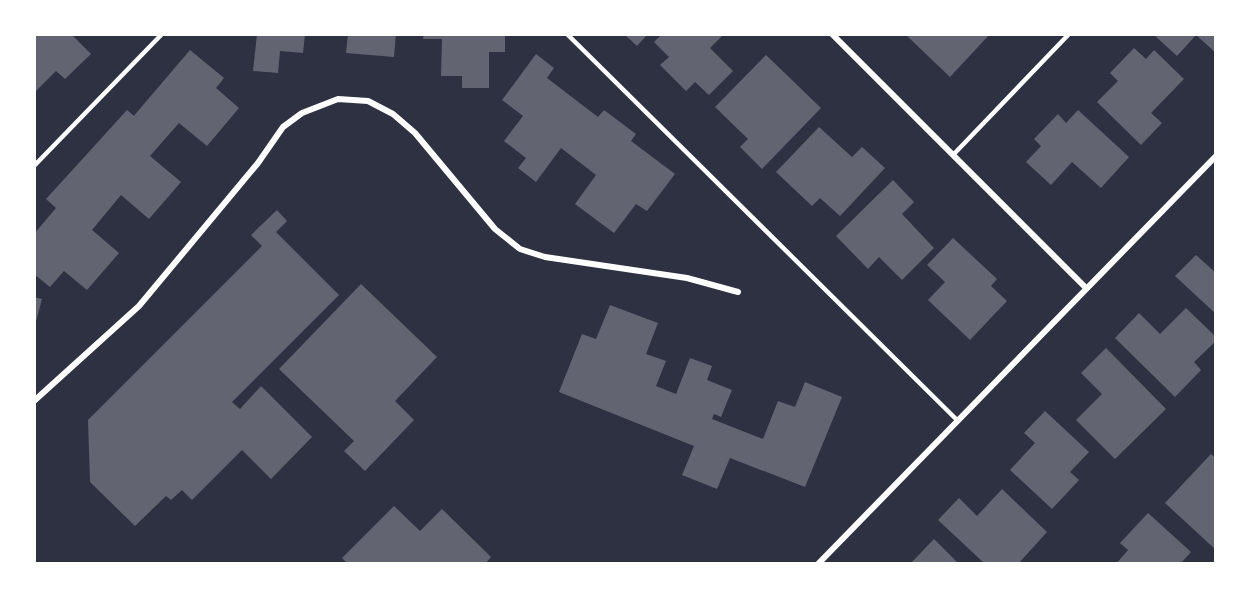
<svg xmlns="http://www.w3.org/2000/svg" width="1250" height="598" viewBox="0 0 1250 598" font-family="Signika,sans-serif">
<rect width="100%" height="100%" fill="#2d3142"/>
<g fill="#626471">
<polygon points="34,34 71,34 91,54 65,79 56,71 34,93"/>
<polygon points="257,34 305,34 303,53 280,51 278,73 253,71"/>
<polygon points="348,34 396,34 394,57 346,53"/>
<polygon points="424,34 505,34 505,52 489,52 489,88 462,88 462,76 441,76 442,39 423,39"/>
<polygon points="624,34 648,34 637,46"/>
<polygon points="662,34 724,34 710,48 733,71 709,95 695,82 686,91 660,65 669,57 654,42"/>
<polygon points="905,34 990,34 950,77"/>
<polygon points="1153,34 1216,34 1216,53 1196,35 1177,56"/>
<polygon points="1134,48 1146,59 1154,50 1184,79 1151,113 1162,123 1141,145 1097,102 1118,81 1110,73"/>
<polygon points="190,50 224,78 216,88 239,108 207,146 179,123 150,156 181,182 149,219 121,195 92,230 119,253 87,290 64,271 50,287 34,274 34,234 56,208 46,199 127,110 134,116 138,111"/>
<polygon points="536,54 554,68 547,78 598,117 604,110 636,134 631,141 675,174 647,211 636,204 614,233 575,204 596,175 561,148 536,182 518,168 526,158 504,141 523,116 502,100"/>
<polygon points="766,55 821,108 762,169 740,147 748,139 715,107"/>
<polygon points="1078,110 1129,157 1101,188 1072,162 1051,185 1026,162 1041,146 1034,139 1058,114 1066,123"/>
<polygon points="819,127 852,157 862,147 885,168 840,216 820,198 812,206 776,172"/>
<polygon points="893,180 914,202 902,214 934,248 902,280 879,257 868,269 836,236"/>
<polygon points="277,210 287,221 276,232 339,295 232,402 240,409 261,386 312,437 271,479 242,450 192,500 182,490 171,500 166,496 135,526 90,482 88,420 262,246 251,235"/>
<polygon points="953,238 997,279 991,286 1007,301 970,340 928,300 945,282 927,265"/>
<polygon points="1196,255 1216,273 1216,314 1175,276"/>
<polygon points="361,284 437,357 395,401 414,420 365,471 344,451 354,441 279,369"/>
<polygon points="34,297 42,299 35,325 34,325"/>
<polygon points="610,305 658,323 646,354 666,361 656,386 676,394 690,358 712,366 707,380 732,390 721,417 714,414 712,419 750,434 763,439 778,401 795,407 805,382 842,397 805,487 730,458 717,489 682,475 694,446 559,392 582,334 596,339"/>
<polygon points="1186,308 1216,337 1216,341 1194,362 1201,370 1175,397 1115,338 1139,313 1160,334"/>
<polygon points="1106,348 1166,409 1115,459 1076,420 1102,394 1081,373"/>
<polygon points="1045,411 1089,452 1070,472 1079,480 1052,509 1010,470 1035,443 1024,433"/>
<polygon points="1211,454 1216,459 1216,550 1165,503"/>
<polygon points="1002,489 1047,532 1018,564 985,564 938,520 959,498 977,516"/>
<polygon points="394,506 420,531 442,509 491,557 485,564 348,564 342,558"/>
<polygon points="1148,513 1191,552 1180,564 1116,564 1128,550 1120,543"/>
<polygon points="934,539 959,564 910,564"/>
</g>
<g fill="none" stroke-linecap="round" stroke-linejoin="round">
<g stroke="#fff" stroke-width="4.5">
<polyline points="567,34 958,421"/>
<polyline points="953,155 1069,34"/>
<polyline points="34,166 162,34"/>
</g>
<g stroke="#fff" stroke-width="6">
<polyline points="832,34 1086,288"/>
<polyline points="34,401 139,306 258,163 283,127 302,113 338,99 368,101 393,114 415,133 495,229 520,249 545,257 687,278 738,292"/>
<polyline points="818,564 1216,156"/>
</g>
</g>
<rect width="1250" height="598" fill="none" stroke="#ffffff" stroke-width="72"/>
</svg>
